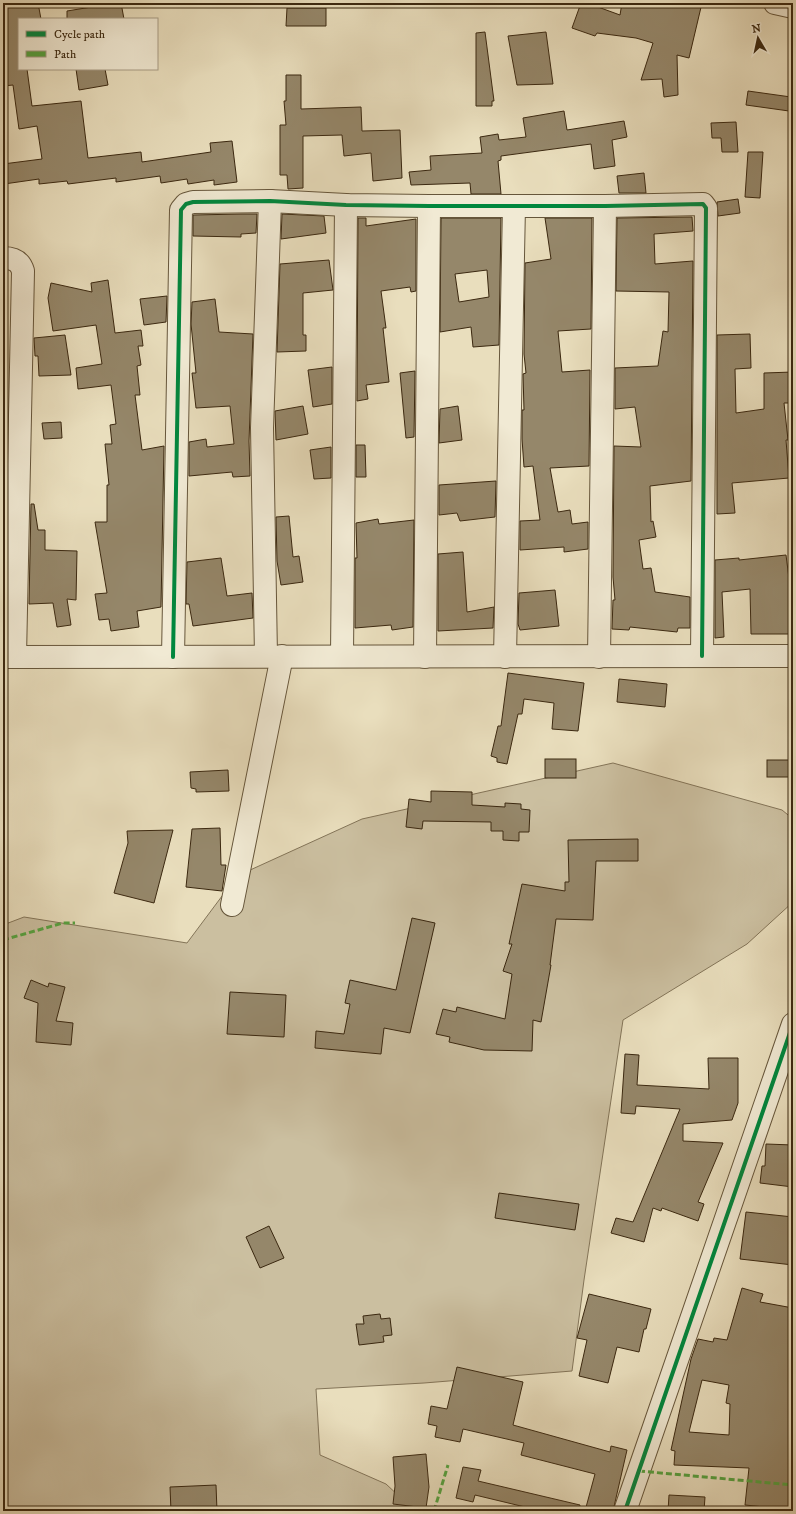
<svg xmlns="http://www.w3.org/2000/svg" width="796" height="1514" viewBox="0 0 796 1514" font-family="'IM FELL DW Pica',serif">
<rect width="100%" height="100%" fill="#e9debd"/>
<filter id="stains"><feTurbulence type="fractalNoise" baseFrequency=".005" numOctaves="4"/><feColorMatrix values="0 0 0 0 .2 0 0 0 0 .09 0 0 0 0 .02 0 0 0 .5 -.17"/></filter>
<radialGradient id="worn" r=".72"><stop offset=".6" stop-color="#630" stop-opacity="0"/><stop offset="1" stop-color="#630" stop-opacity=".3"/></radialGradient>
<polygon fill="#cbbfa0" stroke="#837458" points="613,763 782,810 793,819 793,902 747,944 623,1020 584,1280 572,1371 424,1383 316,1389 320,1455 386,1484 415,1511 3,1511 3,925 24,917 187,943 237,876 362,819"/>
<g fill="#95876a" stroke="#3b2810" fill-rule="evenodd">
<polygon points="3,3 38,3 41,19 19,19 19,69 27,69 32,106 81,101 88,158 141,152 142,162 211,152 210,143 232,141 237,182 214,185 214,180 188,184 187,179 161,183 160,176 116,182 116,178 68,184 67,181 39,184 39,179 4,184 3,164 42,159 37,126 19,129 13,85 3,86"/>
<polygon points="116,3 121,3 124,19 67,19 67,11"/>
<polygon points="581,3 587,3 620,15 622,3 702,3 689,58 677,55 678,95 664,97 662,79 641,80 653,43 636,38 597,33 595,36 572,28"/>
<polygon points="287,8 326,8 326,26 286,26"/>
<polygon points="485,32 494,101 492,101 492,106 476,106 476,33"/>
<polygon points="546,32 553,84 517,85 508,36"/>
<polygon points="76,69 105,69 108,85 79,90"/>
<polygon points="286,75 301,75 301,109 361,107 362,131 400,130 402,178 373,181 371,153 344,156 342,135 303,136 303,188 288,189 287,175 280,175 280,125 286,125 284,101 286,101"/>
<polygon points="748,91 791,97 789,111 746,105"/>
<polygon points="564,111 567,130 624,121 627,137 612,140 615,166 594,169 591,144 501,156 501,160 498,161 501,194 471,194 470,183 411,185 409,172 431,170 430,156 482,153 480,137 498,134 499,140 526,137 523,118"/>
<polygon points="736,122 738,152 722,152 721,138 712,138 711,123"/>
<polygon points="748,152 763,152 760,198 745,197"/>
<polygon points="644,173 646,193 619,193 617,176"/>
<polygon points="738,199 740,213 718,216 717,202"/>
<polygon points="242,214 257,214 256,233 241,234 241,237 193,236 193,215"/>
<polygon points="282,214 324,216 326,233 281,239"/>
<polygon points="692,217 693,231 654,234 655,264 693,261 691,481 650,486 651,522 653,521 656,537 639,540 643,569 651,568 655,592 690,597 690,628 678,628 677,632 630,627 629,630 612,629 613,600 615,600 613,577 614,446 641,447 635,407 615,409 615,368 658,366 663,331 668,332 669,292 616,291 617,218"/>
<polygon points="358,218 366,218 366,226 416,219 416,291 411,292 410,287 381,291 386,328 383,328 389,382 366,385 368,399 357,401"/>
<path d="M441,218h60l-2,127 -26,2 -2,-20 -31,5zM487,270l2,27 -30,5 -4,-28z"/>
<polygon points="545,218 592,218 591,329 558,331 562,372 590,370 589,466 550,468 558,512 570,510 572,524 588,522 588,549 564,552 564,547 520,550 520,521 540,520 533,466 524,467 522,439 522,410 524,410 523,374 526,373 524,354 525,263 551,259"/>
<polygon points="329,260 333,290 303,293 303,335 306,335 306,351 277,352 280,264"/>
<polygon points="108,280 115,333 141,330 143,346 138,346 141,365 137,366 140,395 135,395 142,450 164,446 161,607 137,611 139,627 111,631 109,619 99,620 95,594 107,593 95,522 107,522 107,485 109,485 105,444 112,444 110,425 116,424 111,385 78,389 76,368 102,364 96,325 53,331 48,298 51,283 92,292 91,283"/>
<polygon points="167,296 166,322 144,325 140,299"/>
<polygon points="215,299 219,332 253,334 249,441 250,476 233,477 232,472 189,476 189,442 206,439 207,447 234,444 230,406 196,408 192,373 196,373 191,324 192,302"/>
<polygon points="750,334 751,368 735,369 736,413 764,409 764,373 793,372 793,403 784,403 788,440 786,440 789,478 732,483 735,513 717,514 717,335"/>
<polygon points="65,335 71,375 39,376 38,356 35,356 34,338"/>
<polygon points="332,367 332,404 313,407 308,370"/>
<polygon points="415,371 414,437 406,438 400,373"/>
<polygon points="303,406 308,434 276,440 275,411"/>
<polygon points="458,406 462,440 439,443 440,409"/>
<polygon points="61,422 62,438 44,439 42,423"/>
<polygon points="356,445 365,445 366,477 356,477"/>
<polygon points="331,447 331,478 314,479 310,450"/>
<polygon points="496,481 495,517 460,521 457,513 439,515 439,485"/>
<polygon points="31,504 34,504 38,530 45,530 45,550 77,551 76,600 67,599 71,625 57,627 53,603 29,604"/>
<polygon points="3,508 6,508 3,596"/>
<polygon points="289,516 293,557 299,556 303,582 281,585 277,561 276,517"/>
<polygon points="378,519 379,524 414,520 413,627 392,630 391,625 355,628 355,558 357,558 356,523"/>
<polygon points="463,552 467,612 494,607 493,628 438,631 438,554"/>
<polygon points="786,555 792,602 792,634 751,634 750,589 722,592 724,637 715,638 715,560 739,558 739,560"/>
<polygon points="221,558 227,596 252,593 253,618 193,626 189,604 186,604 187,562"/>
<polygon points="555,590 559,626 520,630 518,624 519,593"/>
<polygon points="508,673 584,683 578,731 552,729 554,703 524,699 522,714 518,714 507,764 497,762 497,758 491,756 498,726 501,726"/>
<polygon points="619,679 667,684 665,707 617,702"/>
<rect x="545" y="759" width="31" height="19"/>
<rect x="767" y="760" width="26" height="17"/>
<polygon points="228,770 229,791 196,792 196,789 191,788 190,772"/>
<polygon points="431,791 472,792 472,805 505,807 505,803 521,804 521,809 530,810 529,832 519,832 519,841 503,840 503,831 491,831 491,822 423,821 422,829 406,827 409,799 431,802"/>
<polygon points="220,828 221,865 226,865 222,891 186,887 192,829"/>
<polygon points="173,830 154,903 114,893 128,843 127,831"/>
<polygon points="638,839 638,861 596,861 593,920 556,919 550,965 551,965 541,1022 533,1020 532,1051 484,1050 449,1042 450,1037 436,1034 443,1009 456,1012 457,1007 505,1019 512,974 503,971 512,944 509,944 522,884 565,891 565,882 569,882 568,840"/>
<polygon points="412,918 435,923 410,1033 384,1028 381,1054 315,1048 316,1031 344,1034 350,1004 345,1003 350,980 396,990"/>
<polygon points="31,980 48,987 49,983 65,987 56,1021 73,1023 71,1045 36,1042 38,1003 24,998"/>
<polygon points="230,992 286,995 284,1037 227,1034"/>
<polygon points="625,1054 639,1055 637,1085 709,1089 708,1058 738,1058 738,1103 732,1120 683,1124 683,1141 723,1143 698,1202 704,1204 698,1221 662,1208 661,1211 653,1208 644,1242 611,1233 616,1218 633,1222 680,1109 636,1106 635,1114 621,1113"/>
<polygon points="766,1144 793,1145 793,1187 760,1183 762,1166 765,1166"/>
<polygon points="499,1193 579,1204 575,1230 495,1218"/>
<polygon points="746,1212 793,1217 793,1265 740,1259"/>
<polygon points="269,1226 284,1258 260,1268 246,1237"/>
<path d="M742,1288l21,6 -3,8 33,6v202l-48,-5 4,-37 -75,-3 1,-14 -4,-1 20,-91 7,-20 15,3 1,-4 13,2zM702,1380l27,5 -3,18 4,1 -1,31 -40,-3z"/>
<polygon points="589,1294 651,1309 646,1329 644,1329 639,1352 617,1347 608,1383 579,1376 587,1340 577,1338"/>
<polygon points="380,1314 381,1319 390,1318 392,1335 383,1336 384,1342 359,1345 356,1324 364,1324 363,1316"/>
<polygon points="457,1367 523,1382 513,1425 610,1452 611,1446 627,1450 613,1511 585,1511 595,1474 521,1455 524,1443 463,1429 460,1442 435,1437 437,1426 428,1424 431,1406 447,1409"/>
<polygon points="426,1454 429,1487 426,1508 393,1504 395,1486 393,1457"/>
<polygon points="463,1467 481,1470 478,1481 580,1505 579,1511 524,1511 525,1507 475,1495 473,1502 456,1498"/>
<polygon points="216,1485 217,1511 171,1511 170,1487"/>
<polygon points="669,1495 705,1497 704,1511 668,1511"/>
</g>
<g fill="none" stroke-linecap="round" stroke-linejoin="round">
<defs>
<g id="minor">
<polyline points="775,3 793,7"/>
<path d="M3,258c11,0 17,3 20,13l-8,386"/>
<polyline points="266,656 262,428 270,201"/>
<polyline points="342,656 346,205"/>
<polyline points="3,657 793,656"/>
<polyline points="173,657 181,210 186,204 193,202 270,201 346,205 429,206 605,206 703,204 706,208 702,656"/>
<polyline points="425,657 429,206"/>
<polyline points="505,657 514,206"/>
<polyline points="599,657 605,206"/>
<polyline points="232,905 282,656"/>
<polyline points="625,1511 793,1024"/>
</g>
</defs>
<use href="#minor" stroke="#66563b" stroke-width="24"/>
<use href="#minor" stroke="#f1ead4" stroke-width="22"/>
<g stroke="#54a33f" stroke-width="3" stroke-dasharray="6 3" stroke-linecap="butt">
<polyline points="3,940 63,923 75,923"/>
<polyline points="639,1471 793,1485"/>
<polyline points="434,1511 448,1465"/>
</g>
<defs>
<g id="cycleway">
<polyline points="173,657 181,210 186,204 193,202 270,201 346,205 429,206 605,206 703,204 706,208 702,656"/>
<polyline points="625,1511 793,1024"/>
</g>
</defs>
<use href="#cycleway" stroke="#f1ead4" stroke-width="6"/>
<use href="#cycleway" stroke="#00873e" stroke-width="4"/>
</g>
<rect width="796" height="1514" fill="none" stroke="#e9debd" stroke-width="16"/>
<rect x="4" y="4" width="788" height="1506" fill="none" stroke="#3b2810" stroke-width="2"/>
<rect x="8" y="8" width="780" height="1498" fill="none" stroke="#3b2810"/>
<rect x="18" y="18" width="140" height="52" fill="#f1ead4" stroke="#a89c86"/>
<rect x="26" y="31" width="20" height="6" fill="#00873e" stroke="#a89c86"/>
<text x="54" y="38" font-size="12" fill="#3b2810">Cycle path</text>
<rect x="26" y="51" width="20" height="6" fill="#54a33f" stroke="#a89c86"/>
<text x="54" y="58" font-size="12" fill="#3b2810">Path</text>
<g transform="translate(758 38) rotate(351)" stroke="#f1ead4" stroke-width="3" paint-order="stroke">
<path d="M0-3L7 15L0 10L-7 15Z" fill="#3b2810"/>
<text y="-6" font-size="11" font-weight="bold" text-anchor="middle" fill="#3b2810">N</text>
</g>
<rect width="100%" height="100%" filter="url(#stains)"/>
<rect width="100%" height="100%" fill="url(#worn)"/>
</svg>
